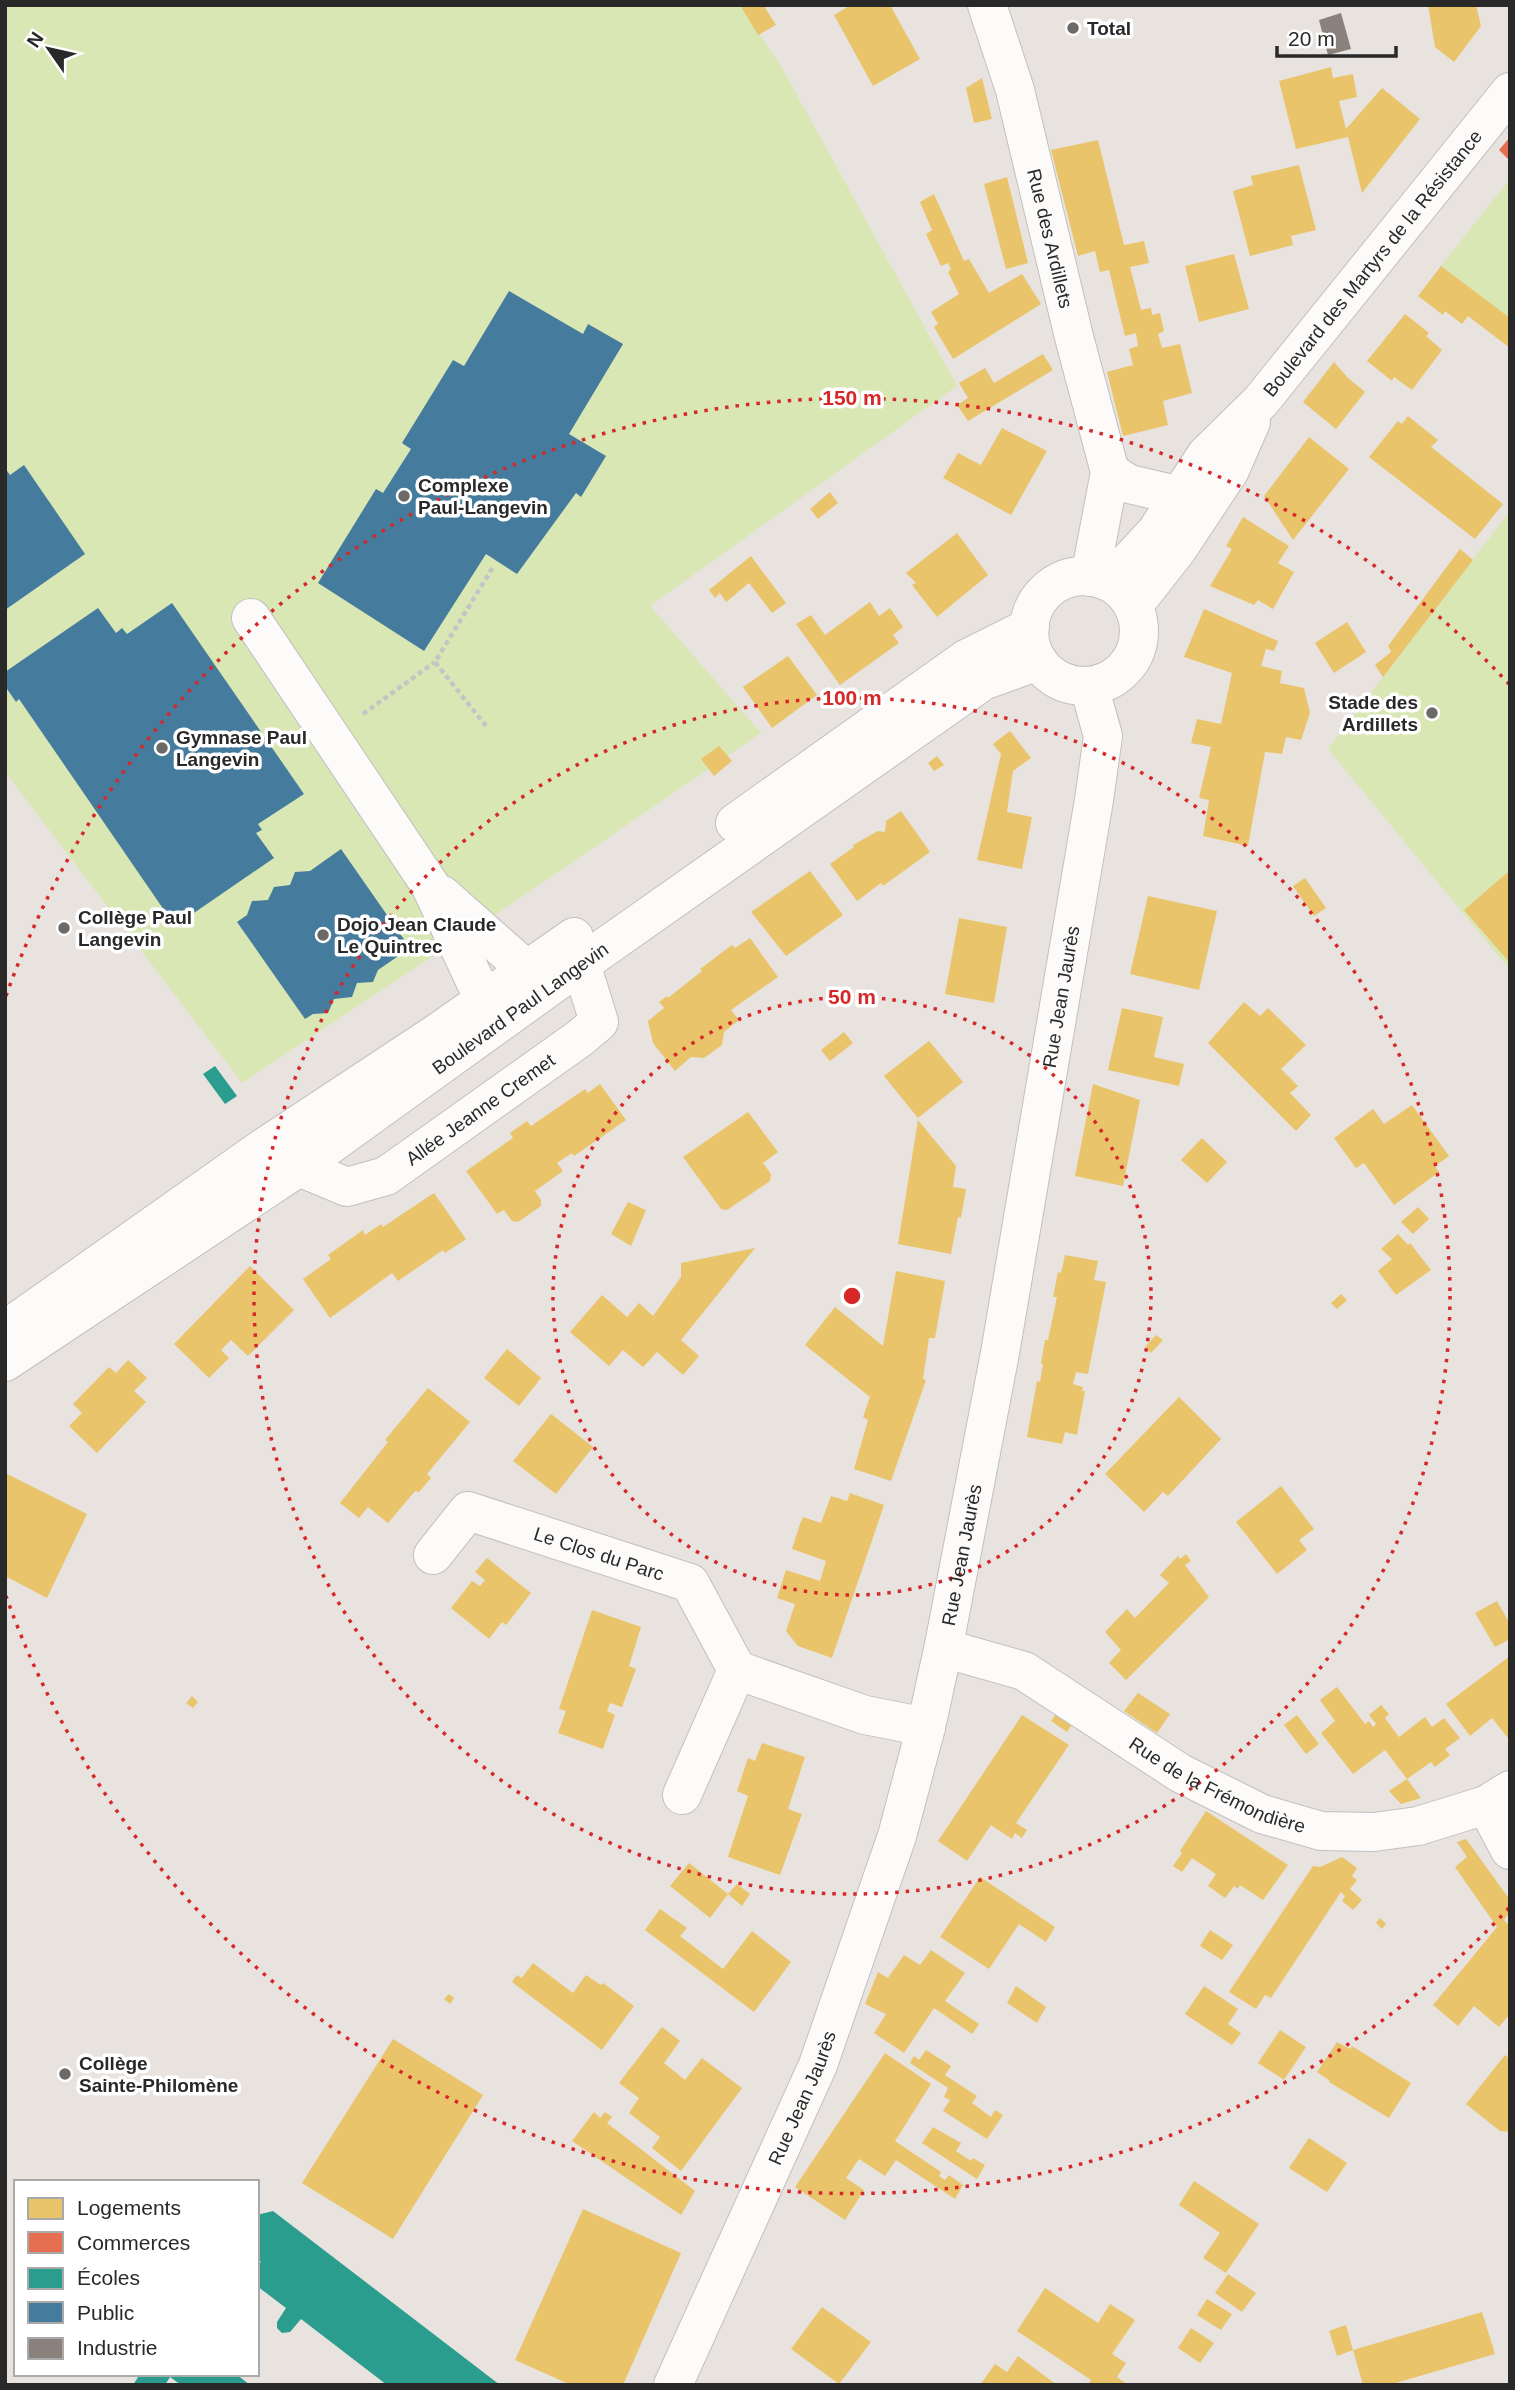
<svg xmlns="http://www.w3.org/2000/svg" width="1515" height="2390" viewBox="0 0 1515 2390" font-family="Arial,sans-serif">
<rect width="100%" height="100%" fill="#e8e3de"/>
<g fill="#d9e7b4">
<polygon points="11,5 740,5 781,66 957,386 650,606 761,733 507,907 242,1083 5,772 5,10"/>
<polygon points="1510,179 1510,318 1441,266"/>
<polygon points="1510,511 1510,970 1328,749"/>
</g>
<g fill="#e9c46a">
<polygon points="740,5 764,6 776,25 758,35"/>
<polygon points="851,5 890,5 920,59 873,86 834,15"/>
<polygon points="1428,5 1476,5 1481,26 1454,62 1435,47"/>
<polygon points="1331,67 1333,78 1353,74 1357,97 1339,101 1346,129 1382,88 1420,119 1362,193 1348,137 1296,149 1279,81"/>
<polygon points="982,78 992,119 974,123 966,88"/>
<polygon points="1098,140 1124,245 1144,241 1149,263 1130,267 1141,310 1151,308 1152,315 1160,313 1164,331 1158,334 1162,348 1180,344 1192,393 1163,401 1168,425 1123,436 1107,372 1133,365 1129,349 1138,346 1136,333 1125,336 1109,270 1100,272 1095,251 1078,256 1051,150"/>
<polygon points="1299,165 1316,230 1291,236 1293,245 1250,256 1233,191 1253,185 1251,176"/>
<polygon points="1007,177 1028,263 1006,269 984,184"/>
<polygon points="934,194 964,261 969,259 989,293 1022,274 1041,304 953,359 934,327 938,324 931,312 959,294 948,272 951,269 948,263 941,266 926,234 932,230 920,202"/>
<polygon points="1234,254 1249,309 1199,322 1185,266"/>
<polygon points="1441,266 1510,318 1510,348 1468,316 1462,324 1445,311 1443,315 1418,296"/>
<polygon points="1405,314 1429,333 1426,336 1442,350 1412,390 1394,377 1392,381 1367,361"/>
<polygon points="1043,354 1053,370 968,421 957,405 968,398 959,383 985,368 994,383"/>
<polygon points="1334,362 1348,378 1365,392 1336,429 1303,402"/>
<polygon points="1408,416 1438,440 1431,447 1503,504 1475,539 1369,457 1398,421 1402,424"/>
<polygon points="1002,428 1047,451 1011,515 943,478 958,453 981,465"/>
<polygon points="1309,437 1349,469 1293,540 1264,496"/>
<polygon points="830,492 838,503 818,519 810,509"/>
<polygon points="1243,517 1289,546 1278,563 1294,572 1273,609 1258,600 1254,605 1210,586 1232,549 1226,546"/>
<polygon points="957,533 988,575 937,617 912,585 916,583 906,573"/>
<polygon points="1460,549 1473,560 1383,677 1375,665 1391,652 1388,646"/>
<polygon points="751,556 786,603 772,613 749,583 726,602 720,593 715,598 709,590"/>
<polygon points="870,602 879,616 890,608 903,627 893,635 899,643 840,685 796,624 811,615 825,635"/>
<polygon points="1204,609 1278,641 1274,651 1266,649 1261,666 1282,671 1280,683 1304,688 1310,713 1301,740 1286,737 1282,754 1265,752 1248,846 1203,836 1209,800 1199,798 1211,747 1191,743 1197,719 1221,724 1232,673 1184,657"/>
<polygon points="1347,622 1366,652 1334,673 1315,643"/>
<polygon points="788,656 817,695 772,728 743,687"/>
<polygon points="1010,731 1031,758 1013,771 1007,812 1032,817 1022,869 977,860 1001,754 993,744"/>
<polygon points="719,746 732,761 714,776 701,759"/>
<polygon points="937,756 944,765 934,771 928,763"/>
<polygon points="901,811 930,852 883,886 881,883 857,901 830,864 854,847 853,845 878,831 885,832 886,821"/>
<polygon points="810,871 843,915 786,956 751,912"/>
<polygon points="1507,873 1510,877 1510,963 1464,910"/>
<polygon points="1305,878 1326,908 1314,916 1293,886"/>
<polygon points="1148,896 1217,911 1199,990 1130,974"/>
<polygon points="959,918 1007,927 994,1003 945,994"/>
<polygon points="750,938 778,977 731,1010 739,1020 724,1032 722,1045 704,1058 691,1057 675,1071 653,1043 648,1021 664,1008 659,1002 667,996 668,998 702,971 700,969 732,945 735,948"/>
<polygon points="1244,1002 1260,1016 1268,1008 1306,1045 1281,1069 1298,1086 1290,1093 1311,1115 1296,1131 1208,1043"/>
<polygon points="1122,1008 1163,1017 1154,1057 1184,1064 1179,1086 1108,1070"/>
<polygon points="844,1032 853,1043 830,1061 821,1050"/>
<polygon points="929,1041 963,1082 918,1118 884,1076"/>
<polygon points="600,1084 626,1120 574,1156 572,1153 557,1163 563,1171 535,1191 541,1200 541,1206 518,1222 512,1221 504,1210 497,1214 466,1171 513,1138 510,1133 527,1121 531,1126 585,1089 588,1093"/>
<polygon points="1093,1084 1140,1100 1123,1186 1075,1176"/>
<polygon points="1412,1105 1449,1156 1435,1166 1439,1172 1394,1205 1364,1163 1356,1168 1334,1138 1373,1109 1384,1124"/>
<polygon points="748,1112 778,1152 763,1163 771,1174 770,1181 727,1210 721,1209 683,1157"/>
<polygon points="918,1120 956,1166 953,1187 966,1189 961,1218 958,1217 951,1254 898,1244"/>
<polygon points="1202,1138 1227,1162 1207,1183 1181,1160"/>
<polygon points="434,1193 466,1239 445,1253 443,1250 398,1281 392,1273 330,1318 303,1279 331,1259 328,1255 363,1230 365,1235 381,1224 383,1227"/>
<polygon points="628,1202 646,1210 631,1246 611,1234"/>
<polygon points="1418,1207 1429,1219 1413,1234 1401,1222"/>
<polygon points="1398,1234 1408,1245 1410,1243 1431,1270 1396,1295 1378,1271 1392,1259 1381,1249"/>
<polygon points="755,1248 681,1340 699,1356 683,1375 657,1352 643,1367 623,1350 609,1366 570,1332 602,1295 627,1317 639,1303 653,1316 681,1277 681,1263"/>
<polygon points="1065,1255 1098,1261 1094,1280 1106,1282 1088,1374 1076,1372 1073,1384 1083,1387 1082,1391 1085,1391 1077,1435 1065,1432 1062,1444 1027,1437 1037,1381 1040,1382 1043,1364 1041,1363 1045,1340 1048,1340 1057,1297 1053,1297 1058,1272 1061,1273"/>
<polygon points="250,1266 294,1310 248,1356 231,1340 221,1350 229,1358 209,1378 174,1344"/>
<polygon points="896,1271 945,1281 935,1338 929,1338 923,1379 926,1380 891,1481 854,1469 868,1420 863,1417 870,1397 805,1345 835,1307 883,1346"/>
<polygon points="1341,1294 1347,1300 1337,1309 1331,1303"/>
<polygon points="1156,1335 1163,1340 1151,1353 1145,1347"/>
<polygon points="507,1349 541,1378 519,1406 484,1378"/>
<polygon points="128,1360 147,1378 134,1391 146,1402 97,1453 69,1426 82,1413 73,1404 109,1367 116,1373"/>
<polygon points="428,1388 470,1422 427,1474 431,1478 419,1492 415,1491 388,1523 368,1507 359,1518 340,1503 388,1442 385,1440"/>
<polygon points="1179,1397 1221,1439 1168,1496 1163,1492 1144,1512 1105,1474"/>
<polygon points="551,1414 593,1447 556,1494 513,1461"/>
<polygon points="5,1473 87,1514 47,1598 5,1576"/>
<polygon points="1281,1486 1314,1529 1299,1540 1307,1550 1277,1574 1236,1522"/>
<polygon points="850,1493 884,1505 832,1658 798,1646 786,1631 795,1604 777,1598 786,1570 820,1581 826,1561 792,1549 800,1524 803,1517 821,1523 831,1496 847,1501"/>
<polygon points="1186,1554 1191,1561 1185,1565 1209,1597 1126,1680 1109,1663 1121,1650 1105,1632 1127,1609 1135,1618 1169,1583 1160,1575 1178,1556 1180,1559"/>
<polygon points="487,1558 531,1593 506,1625 502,1622 489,1639 451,1608 472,1581 480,1586 485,1580 475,1572"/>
<polygon points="1497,1601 1510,1624 1510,1639 1495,1647 1475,1613"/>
<polygon points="592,1610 641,1627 629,1666 636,1669 622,1707 610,1703 607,1711 615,1715 603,1749 558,1733 566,1711 559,1709"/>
<polygon points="1510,1656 1510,1737 1508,1738 1492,1718 1470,1736 1446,1704"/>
<polygon points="1337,1687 1365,1724 1369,1721 1373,1727 1376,1724 1369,1715 1381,1705 1389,1714 1385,1718 1399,1737 1425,1717 1432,1727 1444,1718 1460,1738 1445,1749 1450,1755 1435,1767 1431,1762 1407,1779 1385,1750 1353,1774 1321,1733 1335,1721 1320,1700"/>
<polygon points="1138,1693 1170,1714 1157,1733 1124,1711"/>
<polygon points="192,1696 198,1702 193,1708 186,1703"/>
<polygon points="1057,1712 1073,1723 1067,1732 1051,1721"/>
<polygon points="1022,1715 1069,1745 1016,1823 1027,1830 1022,1838 1015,1833 1012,1839 991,1825 967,1861 938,1841"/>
<polygon points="1297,1715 1319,1744 1306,1754 1284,1725"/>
<polygon points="762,1743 805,1757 788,1809 802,1814 780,1875 728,1857 748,1796 737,1791 748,1758 755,1761"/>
<polygon points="1407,1779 1421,1798 1401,1804 1389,1791"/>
<polygon points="1206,1811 1288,1865 1263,1900 1240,1885 1238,1889 1234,1886 1225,1898 1208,1886 1216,1874 1192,1858 1182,1872 1173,1866 1182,1853 1180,1851"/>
<polygon points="1466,1839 1510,1900 1510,1912 1504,1920 1510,1926 1510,2014 1499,2027 1474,2006 1458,2026 1433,2005 1497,1927 1455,1867 1467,1857 1457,1842"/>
<polygon points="1342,1857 1357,1868 1352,1876 1357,1880 1350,1889 1362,1900 1353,1910 1342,1901 1345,1896 1341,1892 1271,1998 1265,1995 1256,2009 1229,1992 1313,1866 1320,1867"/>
<polygon points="689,1863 728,1894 710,1918 670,1886"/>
<polygon points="980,1877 1055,1927 1046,1942 1019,1924 989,1969 940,1937"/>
<polygon points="737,1884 750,1894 742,1906 728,1894"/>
<polygon points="660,1909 687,1928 680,1936 723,1969 752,1931 791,1962 754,2012 645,1930"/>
<polygon points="1380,1918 1386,1924 1382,1929 1376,1923"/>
<polygon points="1210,1930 1233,1945 1222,1960 1200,1946"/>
<polygon points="931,1950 965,1973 945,2001 979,2024 972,2034 934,2008 904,2053 874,2033 886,2014 865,2004 878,1972 888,1978 904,1955 920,1965"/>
<polygon points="533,1963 573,1993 586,1975 601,1985 603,1983 634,2006 602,2050 512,1982 517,1975 522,1978"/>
<polygon points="1016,1986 1046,2007 1037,2023 1007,2003"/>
<polygon points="1204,1986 1238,2009 1228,2024 1241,2033 1232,2045 1185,2014"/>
<polygon points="449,1994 454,1998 450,2004 444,1999"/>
<polygon points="662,2027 680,2041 664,2063 685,2080 702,2058 742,2088 681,2171 652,2148 660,2137 629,2113 639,2098 619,2083"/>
<polygon points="1280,2030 1306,2047 1284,2080 1258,2063"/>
<polygon points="393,2039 483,2095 393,2239 302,2183"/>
<polygon points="1337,2042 1350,2049 1352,2046 1411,2083 1389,2118 1329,2082 1330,2081 1317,2072"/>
<polygon points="926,2050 951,2066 945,2075 977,2096 972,2103 991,2117 995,2110 1003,2115 987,2139 943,2111 950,2100 944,2097 948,2088 910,2063 914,2056 919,2060"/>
<polygon points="885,2053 931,2084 895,2141 941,2172 939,2176 945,2180 949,2175 963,2185 955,2199 896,2160 885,2176 859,2159 846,2178 864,2190 845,2220 795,2187"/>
<polygon points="1505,2055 1510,2059 1510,2132 1500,2131 1466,2104"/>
<polygon points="594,2112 600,2118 605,2112 612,2117 607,2123 695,2191 681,2215 572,2141"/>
<polygon points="933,2127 961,2143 956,2151 971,2161 973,2158 985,2165 977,2179 922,2143"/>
<polygon points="1309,2138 1347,2163 1327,2192 1289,2168"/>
<polygon points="1194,2181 1259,2224 1226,2273 1203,2258 1220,2233 1179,2205"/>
<polygon points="583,2209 681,2253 623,2385 571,2385 515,2360"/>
<polygon points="1228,2274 1256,2293 1242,2312 1215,2293"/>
<polygon points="1045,2288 1098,2323 1110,2304 1135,2320 1112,2354 1126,2363 1117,2377 1128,2385 1088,2385 1091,2380 1017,2331"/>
<polygon points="1207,2299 1232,2314 1221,2330 1197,2315"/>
<polygon points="822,2307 871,2342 839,2384 791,2349"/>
<polygon points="1482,2312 1495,2354 1389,2385 1363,2385 1353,2350"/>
<polygon points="1346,2325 1353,2350 1337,2356 1329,2331"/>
<polygon points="1191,2328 1214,2343 1200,2363 1178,2348"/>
<polygon points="1018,2356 1057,2385 980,2385 995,2364 1007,2372"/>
</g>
<polygon fill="#e76f51" points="1510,137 1510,161 1499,150"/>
<g fill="#2a9d8f">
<polygon points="215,1066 237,1096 225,1104 203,1074"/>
<polygon points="273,2211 500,2385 387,2385 301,2319 290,2332 282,2333 277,2328 277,2322 286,2308 257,2286 257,2267 261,2262 257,2259 257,2215"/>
<polygon points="140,2374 236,2374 250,2385 181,2385 170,2377 165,2385 133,2385"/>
</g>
<g fill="#457b9d">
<polygon points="509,291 583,334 588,324 623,344 569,434 606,456 581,497 576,493 517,574 486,554 424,651 318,583 376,489 383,493 411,449 402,443 453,360 464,366"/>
<polygon points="24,465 85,554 5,610 5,468 10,475"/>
<polygon points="172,603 304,794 258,824 262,830 256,833 274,858 175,926 19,699 16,702 5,686 5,672 98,608 116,633 122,628 127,634"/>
<polygon points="341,849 410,948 378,970 373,982 357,983 352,997 334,999 328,1013 313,1014 305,1019 237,922 247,915 252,901 268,900 274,887 290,885 295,872 310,871"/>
</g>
<polygon fill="#8a817c" points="1341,13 1351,49 1328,55 1319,20"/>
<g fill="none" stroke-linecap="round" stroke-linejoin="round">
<defs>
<g id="minor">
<path id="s1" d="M987,5l28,85 59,247 36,135 -20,105"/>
<polyline points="1110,472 1129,484 1181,496"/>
<circle cx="1084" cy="631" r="55"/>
<path id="s2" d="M1103,580l26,-19 27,-29 50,-77 55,-54 249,-309"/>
<polyline points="1133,606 1177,550 1230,470 1251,422"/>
<polyline points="251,618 430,885 484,1000"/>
<polyline points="735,823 966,659 1030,627"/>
<polyline points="442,895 527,970"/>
<path id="s3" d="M299,1167l48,20 39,-11 194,-138 19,-16 -18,-58"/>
<polyline points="5,1330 263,1148 437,1033 574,937"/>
<path id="s4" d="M5,1362l294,-195 282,-203 402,-283 55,-20"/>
<path id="s5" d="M433,1555l35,-44 222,72 47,87 128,45 61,12"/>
<path id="s6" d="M944,1645l13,7 67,19 156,102 82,41 59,17 53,1 44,-6 68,-21 24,-15"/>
<polyline points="682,1795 737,1670"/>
<polyline points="1486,1805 1510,1850"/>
<path id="s7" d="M673,2385l145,-320 79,-229 29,-109 18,-82 56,-292 94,-553 9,-64 -14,-50"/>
</g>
</defs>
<use href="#minor" stroke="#c1c0c0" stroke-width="40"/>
<g stroke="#c6c5c5" stroke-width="4.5" stroke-dasharray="5 3.5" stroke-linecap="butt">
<polyline points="363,714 435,662"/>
<polyline points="486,726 435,662 493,567"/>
</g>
<use href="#minor" stroke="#fcfbfa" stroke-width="38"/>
</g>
<g fill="none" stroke="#d62828" stroke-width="3.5" stroke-dasharray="3.5 7">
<circle cx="852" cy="1296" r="299"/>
<circle cx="852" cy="1296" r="598"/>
<path d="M1509 1908A898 898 0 0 1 6 1596M6 996A898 898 0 0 1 1509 684"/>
</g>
<g fill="#6c6a68" stroke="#fff" stroke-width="2.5">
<circle cx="1073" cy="28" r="7"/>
<circle cx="404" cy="496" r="7"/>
<circle cx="1432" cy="713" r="7"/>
<circle cx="162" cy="748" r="7"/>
<circle cx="64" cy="928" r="7"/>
<circle cx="323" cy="935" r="7"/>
<circle cx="65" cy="2074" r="7"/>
</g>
<g text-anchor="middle" stroke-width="7" stroke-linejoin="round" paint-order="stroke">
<g font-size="19" font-weight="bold" fill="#292929" stroke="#fff" text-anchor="start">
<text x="1087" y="35">Total</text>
<text x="418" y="492">Complexe<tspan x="418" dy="22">Paul-Langevin</tspan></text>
<text x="1418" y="709" text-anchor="end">Stade des<tspan x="1418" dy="22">Ardillets</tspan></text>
<text x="176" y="744">Gymnase Paul<tspan x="176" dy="22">Langevin</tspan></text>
<text x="78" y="924">Collège Paul<tspan x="78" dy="22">Langevin</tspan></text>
<text x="337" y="931">Dojo Jean Claude<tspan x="337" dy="22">Le Quintrec</tspan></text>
<text x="79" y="2070">Collège<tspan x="79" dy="22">Sainte-Philomène</tspan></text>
</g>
<g font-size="19" fill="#292929" stroke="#fff">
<text dy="7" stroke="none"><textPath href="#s1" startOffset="242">Rue des Ardillets</textPath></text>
<text dy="7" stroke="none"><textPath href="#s2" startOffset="418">Boulevard des Martyrs de la Résistance</textPath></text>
<text dy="7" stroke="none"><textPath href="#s7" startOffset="1449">Rue Jean Jaurès</textPath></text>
<text dy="7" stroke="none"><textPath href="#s4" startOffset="625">Boulevard Paul Langevin</textPath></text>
<text dy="7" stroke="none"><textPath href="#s3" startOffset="208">Allée Jeanne Cremet</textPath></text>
<text dy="7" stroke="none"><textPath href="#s5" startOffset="194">Le Clos du Parc</textPath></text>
<text dy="7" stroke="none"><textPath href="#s7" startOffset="882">Rue Jean Jaurès</textPath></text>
<text dy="7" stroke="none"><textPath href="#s6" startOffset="310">Rue de la Frémondière</textPath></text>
<text dy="7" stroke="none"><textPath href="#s7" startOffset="315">Rue Jean Jaurès</textPath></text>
</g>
</g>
<circle cx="852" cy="1296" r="10" fill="#d62828" stroke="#fff" stroke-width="3.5"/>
<g font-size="21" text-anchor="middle" font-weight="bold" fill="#d62828" stroke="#fff" stroke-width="7" stroke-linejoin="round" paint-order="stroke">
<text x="852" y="405">150 m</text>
<text x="852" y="705">100 m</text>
<text x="852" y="1004">50 m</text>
</g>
<rect width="1515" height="2390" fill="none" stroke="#292929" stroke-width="14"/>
<rect x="14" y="2180" width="245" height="196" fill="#ffffff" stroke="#a9a9a9" stroke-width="2"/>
<rect x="28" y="2198" width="35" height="21" fill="#e9c46a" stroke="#a9a9a9" stroke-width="2"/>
<text x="77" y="2215" font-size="21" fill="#292929">Logements</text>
<rect x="28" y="2232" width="35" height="21" fill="#e76f51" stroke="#a9a9a9" stroke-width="2"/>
<text x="77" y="2250" font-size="21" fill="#292929">Commerces</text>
<rect x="28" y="2268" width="35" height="21" fill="#2a9d8f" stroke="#a9a9a9" stroke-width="2"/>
<text x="77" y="2285" font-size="21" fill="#292929">Écoles</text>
<rect x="28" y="2302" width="35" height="21" fill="#457b9d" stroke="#a9a9a9" stroke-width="2"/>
<text x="77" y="2320" font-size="21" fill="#292929">Public</text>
<rect x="28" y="2338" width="35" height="21" fill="#8a817c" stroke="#a9a9a9" stroke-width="2"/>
<text x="77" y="2355" font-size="21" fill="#292929">Industrie</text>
<g transform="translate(49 49) rotate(304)" stroke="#ffffff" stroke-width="5" paint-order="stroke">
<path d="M0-5L12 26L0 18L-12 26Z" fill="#292929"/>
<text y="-10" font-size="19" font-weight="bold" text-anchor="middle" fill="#292929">N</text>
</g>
<path d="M1277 46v10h119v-10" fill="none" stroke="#292929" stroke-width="3.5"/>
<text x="1288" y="46" font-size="21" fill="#292929" stroke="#ffffff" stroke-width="5" paint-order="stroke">20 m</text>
</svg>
